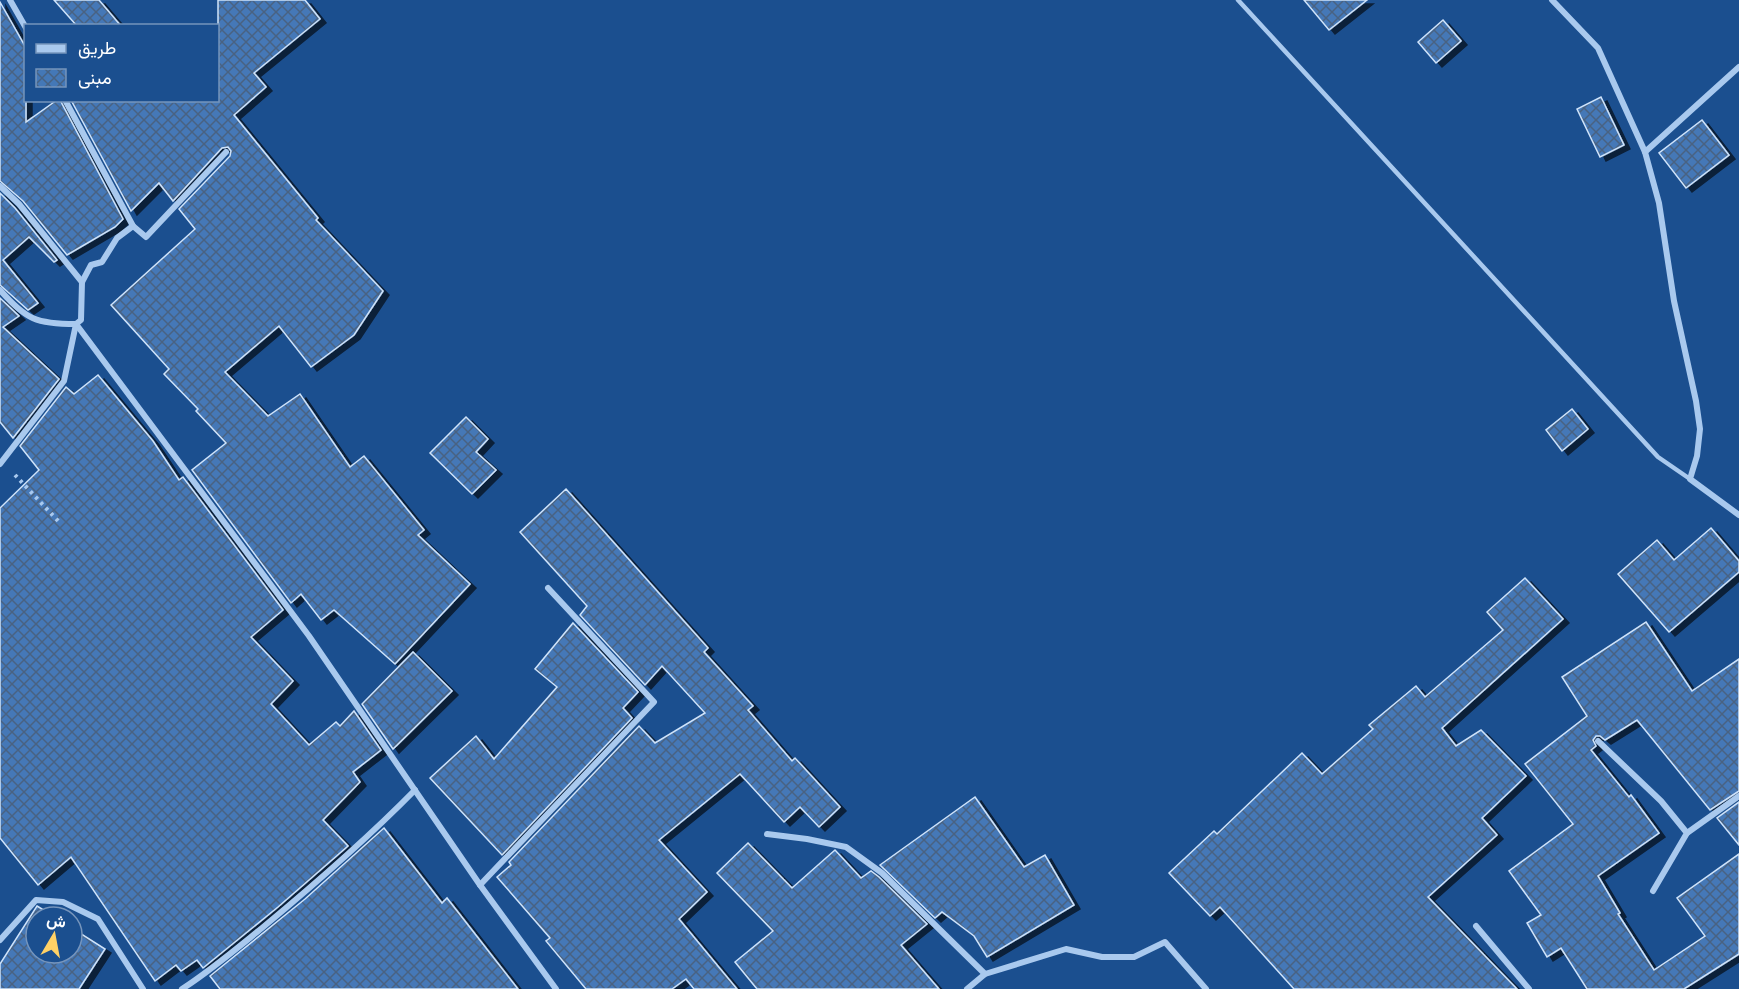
<svg xmlns="http://www.w3.org/2000/svg" width="1739" height="989" viewBox="0 0 1739 989" font-family="Jost,Vazirmatn,sans-serif">
<defs>
<pattern id="building-cross-hatch" width="8" height="8" patternUnits="userSpaceOnUse" patternTransform="scale(1.5)"><rect width="8" height="8" fill="#4478b7"/><path d="M0 0l8 8M0 8l8-8" fill="none" stroke="#486282"/></pattern>
<filter id="shadow"><feDropShadow dx="6" dy="4" stdDeviation="0" flood-color="#0009"/></filter>
</defs>
<rect width="100%" height="100%" fill="#1b4f8f"/>
<g fill="url(#building-cross-hatch)" stroke="#cfe3fa" stroke-width="1.5" filter="url(#shadow)">
<polygon points="54,0 99,0 121,26 77,26"/>
<polygon points="218,0 305,0 320,19 254,73 266,87 234,115 318,218 316,220 383,291 354,335 311,367 279,326 225,372 268,416 300,394 350,467 364,456 424,530 418,535 470,584 395,664 334,610 321,620 301,594 291,603 192,470 226,443 196,411 198,409 164,374 169,369 111,305 195,229 179,209 230,156 231,151 228,147 222,148 173,201 159,183 131,211 71,100 218,101"/>
<polygon points="1304,0 1367,0 1329,30"/>
<polygon points="0,2 26,48 26,122 57,100 60,100 123,219 115,227 67,255 23,201 0,181"/>
<polygon points="1443,20 1461,41 1436,63 1418,42"/>
<polygon points="1601,97 1624,145 1600,157 1577,109"/>
<polygon points="1702,120 1729,155 1686,188 1659,153"/>
<polygon points="0,193 15,208 57,260 54,262 29,237 3,260 38,303 28,310 0,285"/>
<polygon points="0,298 19,316 3,327 59,379 13,438 0,422"/>
<polygon points="98,375 153,441 179,480 183,477 283,610 251,637 293,681 271,704 309,745 336,722 340,726 354,711 381,750 353,772 360,782 323,820 348,846 278,907 203,968 197,960 181,971 176,965 155,981 71,857 38,885 0,838 0,508 39,470 20,446 66,387 74,394"/>
<polygon points="1572,409 1588,429 1562,451 1546,430"/>
<polygon points="466,417 488,439 476,452 496,470 472,494 430,453"/>
<polygon points="566,489 708,648 704,652 753,706 748,710 792,761 795,758 840,807 819,827 800,807 784,822 740,774 659,840 707,892 679,919 737,989 694,989 686,979 672,989 586,989 546,941 550,938 497,877 511,865 509,862 639,726 655,743 705,713 662,666 645,685 580,615 587,606 520,532"/>
<polygon points="1711,528 1739,561 1739,572 1669,632 1618,574 1657,540 1674,560"/>
<polygon points="1525,578 1563,619 1442,728 1456,746 1481,730 1526,776 1482,818 1497,835 1428,897 1517,989 1294,989 1220,907 1210,916 1169,873 1214,831 1217,834 1302,753 1322,774 1373,729 1369,725 1416,686 1425,697 1503,630 1487,612"/>
<polygon points="1646,622 1692,691 1739,659 1739,791 1710,810 1637,720 1605,740 1600,736 1596,736 1593,740 1596,746 1591,750 1629,797 1631,795 1659,833 1598,876 1620,913 1618,914 1654,970 1705,936 1677,898 1739,854 1739,954 1684,989 1587,989 1561,948 1547,957 1527,923 1541,915 1509,871 1573,824 1525,764 1587,716 1562,677"/>
<polygon points="573,623 638,692 623,708 632,718 502,855 430,778 476,736 494,759 557,687 535,669"/>
<polygon points="413,652 452,691 393,749 362,704"/>
<polygon points="975,797 1024,867 1045,855 1074,905 987,957 974,936 942,912 935,918 880,865"/>
<polygon points="1739,802 1739,845 1717,818"/>
<polygon points="384,828 442,903 447,898 518,989 220,989 210,976 305,899"/>
<polygon points="748,843 792,888 835,850 861,878 871,871 879,877 927,924 901,945 939,989 757,989 735,962 773,931 717,873"/>
<polygon points="37,906 55,917 36,917 36,953 72,953 72,928 105,949 79,989 0,989 0,964"/>
</g>
<g fill="none" stroke-linecap="round" stroke-linejoin="round">
<polyline stroke="#a9c9ee" stroke-width="4" stroke-dasharray="3 4.5" stroke-linecap="butt" points="15,475 60,523"/>
<polyline stroke="#a9c9ee" stroke-width="4.5" points="1238,0 1658,457 1690,479"/>
<g stroke="#a9c9ee" stroke-width="6">
<polyline points="10,0 26,28"/>
<polyline points="1552,0 1598,48 1645,152 1659,203 1674,301 1696,401 1700,429 1697,456 1690,479 1739,515"/>
<polyline points="65,100 133,226 146,237 226,152"/>
<polyline points="1645,152 1739,67"/>
<polyline points="0,186 19,204 82,282"/>
<path d="M0,290c26,30 37,34 76,34l233,312 171,249 76,104"/>
<polyline points="0,464 64,381 76,324 81,320 82,282 91,265 102,262 117,238 133,226"/>
<polyline points="1598,741 1661,801 1687,833 1653,891"/>
<polyline points="1687,833 1739,796"/>
<polyline points="767,834 807,839 846,847 882,873 985,974"/>
<polyline points="480,885 654,702 548,588"/>
<polyline points="1476,926 1529,989"/>
<polyline points="0,940 36,900 63,902 98,919 143,989"/>
<path d="M182,989c28,-18 54,-40 80,-61 53,-44 105,-89 153,-138"/>
<polyline points="967,989 985,974 1066,949 1102,957 1134,957 1165,942 1206,989"/>
</g>
</g>
<rect x="24" y="24" width="195" height="78" fill="#1b4f8f" stroke="#7695bc" stroke-width="1.5"/>
<rect x="36" y="44" width="30" height="9" fill="#a9c9ee" stroke="#7695bc" stroke-width="1.5"/>
<text x="78" y="54" font-size="18" fill="#ffffff">طريق</text>
<rect x="36" y="69" width="30" height="18" fill="url(#building-cross-hatch)" stroke="#7695bc" stroke-width="1.5"/>
<text x="78" y="84" font-size="18" fill="#ffffff">مبنى</text>
<g transform="translate(54 935) rotate(10)"><circle r="28" fill="#1b4f8f" stroke="#7695bc" stroke-width="1.5"/>
<path d="M0-4.5L10 22L0 15L-10 22Z" fill="#ffd166"/>
<text y="-9" font-size="16" font-weight="bold" text-anchor="middle" fill="#ffffff">ش</text>
</g>
</svg>
